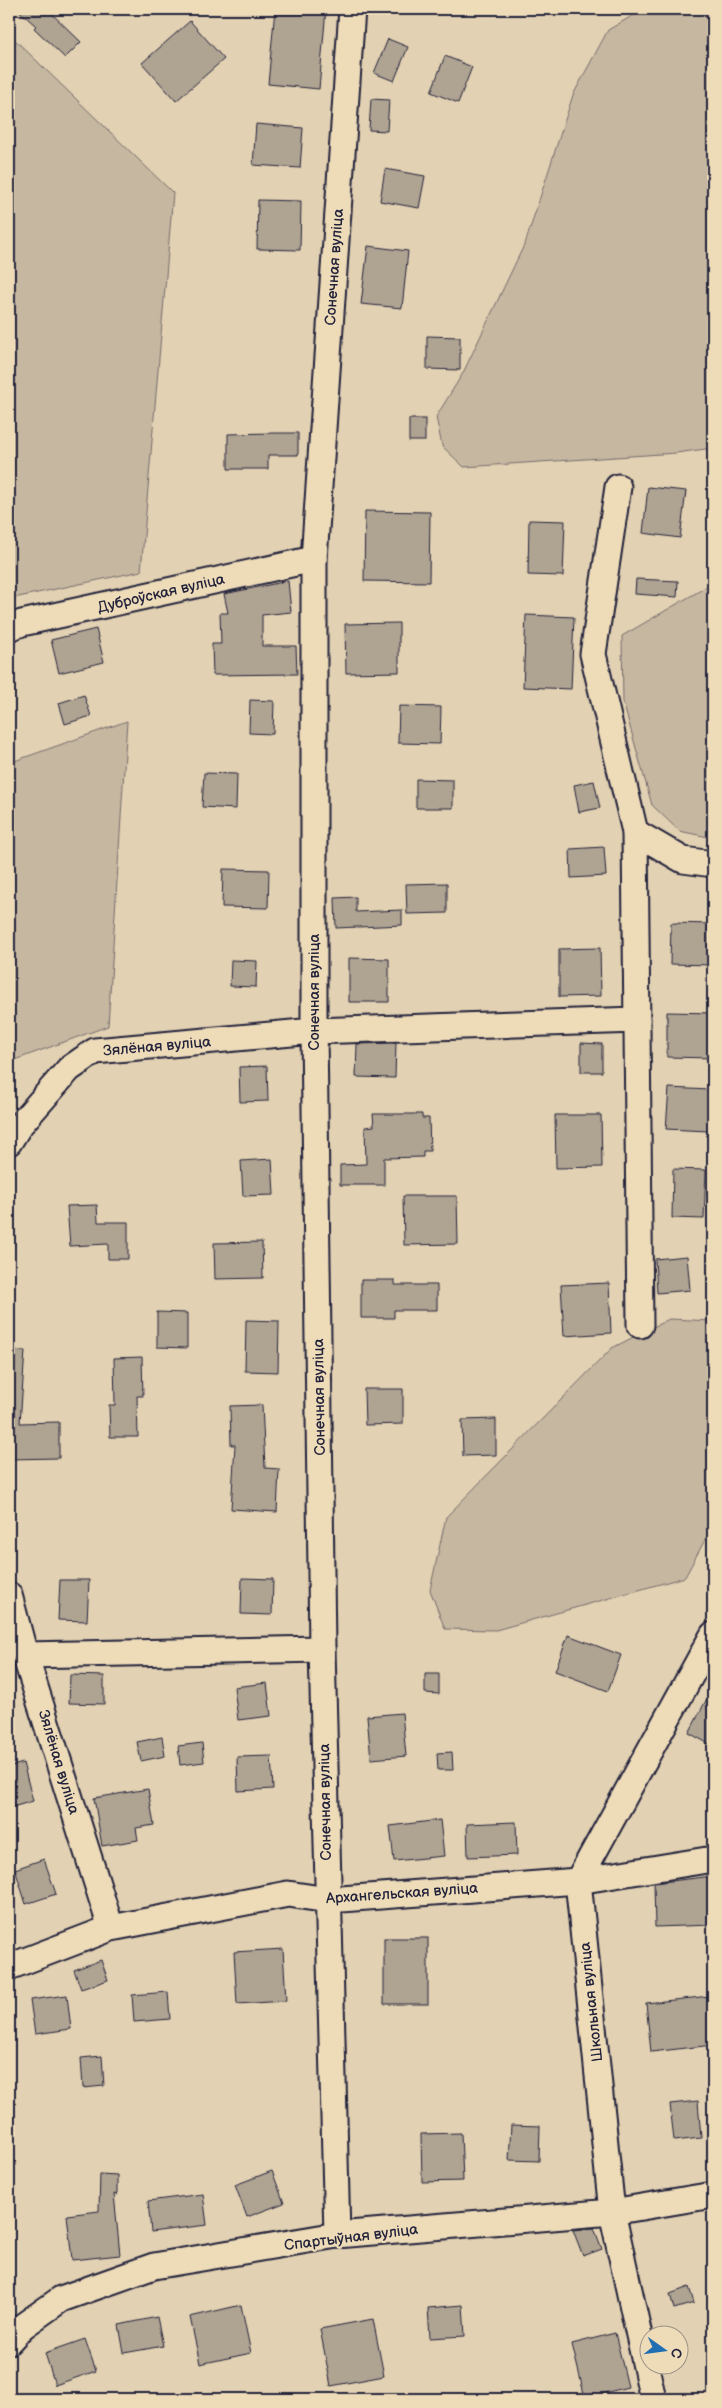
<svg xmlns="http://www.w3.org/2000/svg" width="722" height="2408" viewBox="0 0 722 2408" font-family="'Balsamiq Sans',sans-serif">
<rect width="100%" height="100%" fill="#e2d1b2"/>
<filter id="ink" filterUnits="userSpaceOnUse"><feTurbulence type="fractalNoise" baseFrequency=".02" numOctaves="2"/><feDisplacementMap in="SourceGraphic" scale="10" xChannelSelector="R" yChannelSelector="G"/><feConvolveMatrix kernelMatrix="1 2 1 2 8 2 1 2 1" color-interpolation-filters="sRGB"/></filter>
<g filter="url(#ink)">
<g fill="#c6b7a0" stroke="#746c6e">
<polygon points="644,9 713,9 713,448 676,453 464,467 442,446 436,417 463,373 526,241 573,95 608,30"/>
<polygon points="9,34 173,193 141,571 9,599"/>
<polygon points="713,583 713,838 679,831 652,805 623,702 622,636"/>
<polygon points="127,721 108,1026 9,1062 9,763"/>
<polygon points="669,1319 713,1321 713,1525 685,1577 496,1630 445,1629 430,1590 446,1517 612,1348"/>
</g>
<g fill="#afa392" stroke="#22223b">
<polygon points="17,9 47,9 81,42 65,58 34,28 36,26"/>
<polygon points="275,9 326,9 319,89 268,84"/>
<polygon points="190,21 224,59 176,101 142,63"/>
<polygon points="388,39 408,47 394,81 374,73"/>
<polygon points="445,56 472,67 458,103 431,92"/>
<polygon points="371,99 389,100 387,131 369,130"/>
<polygon points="256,124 303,128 300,168 253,165"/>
<polygon points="385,169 425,176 419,208 380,201"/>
<polygon points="258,200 301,201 300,250 257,249"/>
<polygon points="368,246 408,251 402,308 361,304"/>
<polygon points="427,336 460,337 460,370 427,369"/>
<rect x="409" y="419" width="16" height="22"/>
<polygon points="273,433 298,433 298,455 268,455 268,469 228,469 228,434"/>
<polygon points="648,487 686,491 680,538 643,533"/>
<polygon points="365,511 430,512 429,582 364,581"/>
<polygon points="529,520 565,521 563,576 528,575"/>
<polygon points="636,579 678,581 677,597 635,594"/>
<polygon points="288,581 291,612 262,615 262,646 296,646 297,674 213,675 212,644 221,644 220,613 228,613 224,594"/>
<polygon points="526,615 574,617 571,689 523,687"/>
<polygon points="399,623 399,672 346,673 345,624"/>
<polygon points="96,629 104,662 59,673 51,640"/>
<polygon points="84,695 91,716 65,724 59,703"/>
<polygon points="250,700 274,701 273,734 249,733"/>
<polygon points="399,706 441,707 440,744 398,743"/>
<polygon points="204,773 237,774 236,809 202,807"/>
<polygon points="416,779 453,780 453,808 416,808"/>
<polygon points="594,781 600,808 579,812 574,785"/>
<polygon points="604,847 606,876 571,878 570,849"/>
<polygon points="223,869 269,870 268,908 222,907"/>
<polygon points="447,883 447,913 407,914 406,884"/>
<polygon points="356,897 356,912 402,910 402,925 336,928 335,898"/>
<polygon points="671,923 713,924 713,965 670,964"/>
<polygon points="600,948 601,996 559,997 559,949"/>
<polygon points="349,958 389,959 389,1002 349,1002"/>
<polygon points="231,960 257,961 256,987 230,986"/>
<polygon points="667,1012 713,1013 713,1058 667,1057"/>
<polygon points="396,1043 395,1078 356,1077 357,1044"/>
<polygon points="581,1043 602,1044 602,1072 581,1072"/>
<polygon points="267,1066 268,1101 240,1102 239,1067"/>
<polygon points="669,1088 710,1090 708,1131 666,1129"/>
<polygon points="373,1114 422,1114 422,1118 429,1118 430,1151 423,1151 423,1157 384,1158 384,1185 340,1185 340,1165 366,1164 365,1127 374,1126"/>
<polygon points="555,1115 601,1115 602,1167 556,1168"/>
<polygon points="272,1159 274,1195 243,1196 241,1161"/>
<polygon points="673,1169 706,1170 704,1219 672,1218"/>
<polygon points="403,1196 457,1196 458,1244 404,1245"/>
<polygon points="97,1205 98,1222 128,1222 128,1259 108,1259 108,1244 70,1246 67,1206"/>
<polygon points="262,1242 263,1278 215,1279 214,1243"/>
<polygon points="687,1256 690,1290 657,1293 655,1259"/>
<polygon points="361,1280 395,1280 395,1285 437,1285 437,1310 394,1310 394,1318 361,1318"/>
<polygon points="609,1283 611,1333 564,1336 561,1285"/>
<polygon points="157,1312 187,1313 187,1348 157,1347"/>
<polygon points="246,1320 279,1321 278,1372 245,1371"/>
<polygon points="9,1350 25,1351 20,1423 59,1422 59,1458 9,1459"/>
<polygon points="142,1357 143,1396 137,1396 138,1437 110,1437 109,1405 115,1405 114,1358"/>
<polygon points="364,1389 403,1389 403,1424 365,1425"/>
<polygon points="262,1405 265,1468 279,1469 277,1512 231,1509 235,1445 231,1445 230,1406"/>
<polygon points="496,1419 496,1455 463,1456 462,1420"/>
<polygon points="242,1578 273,1579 272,1615 241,1614"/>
<polygon points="60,1580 89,1580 87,1621 58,1620"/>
<polygon points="568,1635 621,1655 608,1691 555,1671"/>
<polygon points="425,1674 439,1674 439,1694 425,1693"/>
<polygon points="70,1675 104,1676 104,1704 69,1703"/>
<polygon points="267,1683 271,1716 238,1720 234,1687"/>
<polygon points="713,1687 713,1746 689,1733"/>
<polygon points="402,1713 406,1756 371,1759 367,1716"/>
<polygon points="162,1737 165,1756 141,1761 137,1742"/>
<polygon points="202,1743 204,1762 180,1765 178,1746"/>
<polygon points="452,1752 453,1770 438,1770 437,1753"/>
<polygon points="271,1756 273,1789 238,1791 237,1757"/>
<polygon points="23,1763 33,1801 9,1808 9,1767"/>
<polygon points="148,1789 154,1825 136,1828 138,1840 102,1846 94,1798"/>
<polygon points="440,1820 444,1856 394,1861 390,1826"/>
<polygon points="516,1822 517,1855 468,1857 467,1824"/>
<polygon points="44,1859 56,1894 26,1904 15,1869"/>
<polygon points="713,1876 713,1925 655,1927 654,1883"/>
<rect x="384" y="1938" width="44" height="66"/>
<polygon points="283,1949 286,2001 237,2004 234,1952"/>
<polygon points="101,1960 108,1980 81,1989 74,1970"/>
<polygon points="168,1992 170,2019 134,2022 132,1995"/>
<polygon points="67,1995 71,2029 35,2034 30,2000"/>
<polygon points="710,1996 713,2045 651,2052 646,2003"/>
<polygon points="102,2056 104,2086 83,2088 81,2058"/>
<polygon points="698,2101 701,2138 674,2141 670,2104"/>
<polygon points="511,2125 540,2126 539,2161 509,2160"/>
<polygon points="461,2133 463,2181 422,2182 421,2134"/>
<polygon points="272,2171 284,2203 247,2217 235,2185"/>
<polygon points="100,2174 117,2175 117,2195 114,2194 120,2255 72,2260 67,2215 99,2211"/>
<polygon points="203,2194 207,2225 151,2232 148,2201"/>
<polygon points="594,2228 602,2249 583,2256 573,2230"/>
<polygon points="689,2287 694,2303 674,2309 670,2294"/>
<polygon points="241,2305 251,2353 200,2364 190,2317"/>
<polygon points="463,2305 465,2336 430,2338 428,2308"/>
<polygon points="157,2317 163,2346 124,2353 119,2325"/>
<polygon points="373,2319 384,2376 331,2386 320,2329"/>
<polygon points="615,2333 628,2387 585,2398 572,2344"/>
<polygon points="85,2339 96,2371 55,2385 45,2353"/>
</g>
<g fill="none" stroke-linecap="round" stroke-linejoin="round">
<defs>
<g id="minor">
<polyline points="618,487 593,654 635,832 640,1325"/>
<polyline points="9,628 22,623 314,559"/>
<polyline points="635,832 683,860 713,864"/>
<polyline points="9,1142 19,1126 69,1069 95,1051 314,1031 637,1020"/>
<polyline points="9,1595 25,1655 111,1928"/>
<polyline points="25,1655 322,1649"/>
<polyline points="9,1967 111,1928 288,1894 328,1900 578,1881 713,1859"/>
<polyline points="337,2235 322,1649 314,1031 314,559 352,9"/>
<polyline points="9,2341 23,2326 61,2299 154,2266 337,2235 612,2212 713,2195"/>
<polyline points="653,2399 612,2212 578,1881 713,1635"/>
</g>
</defs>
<use href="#minor" stroke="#22223b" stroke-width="29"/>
<use href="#minor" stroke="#eedcb9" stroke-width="25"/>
</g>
</g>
<g text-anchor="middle" stroke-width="4.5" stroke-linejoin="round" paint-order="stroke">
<g font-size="15" fill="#22223b" stroke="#eedcb9">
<text transform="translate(334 267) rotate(-86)" y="5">Сонечная вуліца</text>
<text transform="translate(161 593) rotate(-13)" y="5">Дуброўская вуліца</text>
<text transform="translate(314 992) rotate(-90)" y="5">Сонечная вуліца</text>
<text transform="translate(157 1046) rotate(-5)" y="5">Зялёная вуліца</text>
<text transform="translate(319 1397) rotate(-91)" y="5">Сонечная вуліца</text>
<text transform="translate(59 1762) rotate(73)" y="5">Зялёная вуліца</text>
<text transform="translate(325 1802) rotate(-91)" y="5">Сонечная вуліца</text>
<text transform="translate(402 1893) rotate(-4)" y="5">Архангельская вуліца</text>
<text transform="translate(591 2002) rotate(-96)" y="5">Школьная вуліца</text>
<text transform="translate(351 2237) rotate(-7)" y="5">Спартыўная вуліца</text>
</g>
</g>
<rect width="722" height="2408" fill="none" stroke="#eedcb9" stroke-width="30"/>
<rect x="15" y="15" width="692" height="2378" fill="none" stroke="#22223b" stroke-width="2" filter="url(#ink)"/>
<g transform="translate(664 2350) rotate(104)"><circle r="24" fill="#eedcb9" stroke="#9c9287"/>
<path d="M0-4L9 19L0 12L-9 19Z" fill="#1f6fb2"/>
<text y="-8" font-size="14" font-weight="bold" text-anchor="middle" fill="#22223b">С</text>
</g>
</svg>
